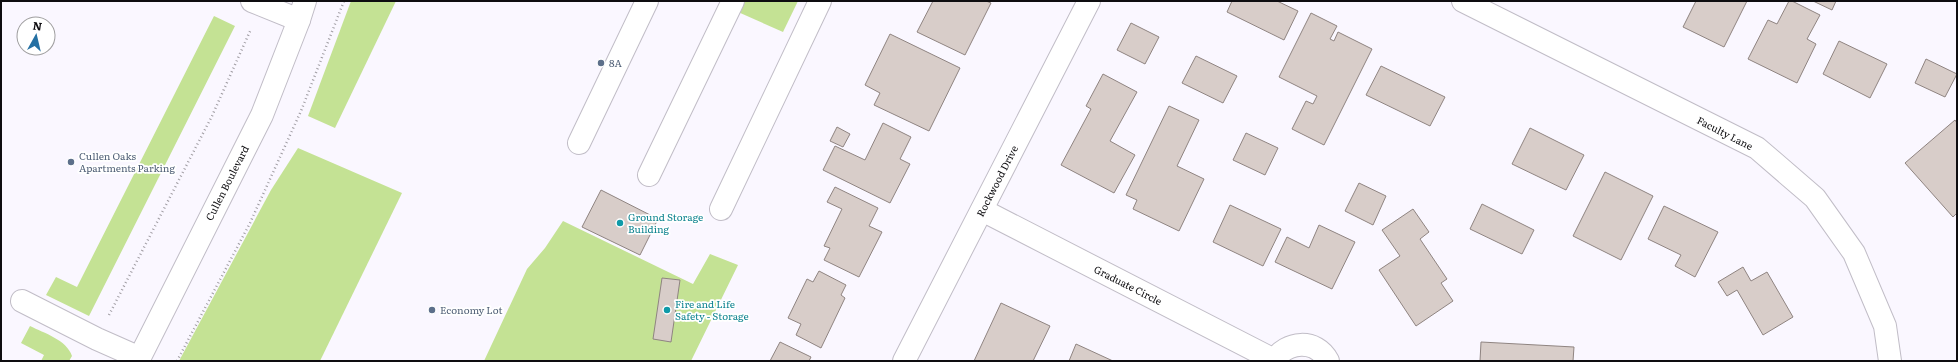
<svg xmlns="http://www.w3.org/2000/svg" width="1958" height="362" viewBox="0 0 1958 362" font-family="Literata,serif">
<rect width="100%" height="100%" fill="#faf7ff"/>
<g fill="#c4e294">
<polygon points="351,1 396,1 335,128 308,116"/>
<polygon points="743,1 798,1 783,32 738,12"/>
<polygon points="214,16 235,26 89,316 46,295 56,277 77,287"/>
<polygon points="298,148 402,193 320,361 179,361 271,190"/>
<polygon points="563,221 693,284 710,254 738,265 691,361 484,361 527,269 545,248"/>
<path d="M30,326c14,7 37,14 42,30l-3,5h-28l3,-6 -23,-12z"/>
</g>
<g fill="#d8cdc9" stroke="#8f8481">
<polygon points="933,1 986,1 991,3 965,55 917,32"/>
<polygon points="1232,1 1277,1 1298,11 1284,40 1227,12"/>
<polygon points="1696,1 1747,1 1724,47 1683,27"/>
<polygon points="1789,1 1792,1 1820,15 1807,39 1816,44 1797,83 1748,59 1768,20 1777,24"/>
<polygon points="1813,1 1836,1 1832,10"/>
<polygon points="1311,13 1337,26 1330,39 1334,41 1338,32 1372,49 1324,145 1292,129 1306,101 1313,104 1317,96 1279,77"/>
<polygon points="1131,23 1159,37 1145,64 1117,50"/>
<polygon points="890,34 960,68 929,131 874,105 880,93 865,85"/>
<polygon points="1839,41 1887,64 1870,98 1823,74"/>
<polygon points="1196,56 1237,76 1223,103 1182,83"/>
<polygon points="1926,59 1957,74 1945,97 1915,83"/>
<polygon points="1381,66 1445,97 1430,126 1366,95"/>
<polygon points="1103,74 1137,92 1110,141 1135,155 1114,193 1061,165 1091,109 1086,106"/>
<polygon points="1169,106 1199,120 1177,166 1204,179 1179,231 1133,209 1137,200 1126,195"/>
<polygon points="1955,120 1957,123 1957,213 1953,217 1905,163"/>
<polygon points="883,123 911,137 900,159 910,164 890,203 823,170 835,146 865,160"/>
<polygon points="837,127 850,134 843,147 830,141"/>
<polygon points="1530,128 1584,155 1566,190 1512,164"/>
<polygon points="1246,133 1278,148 1265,175 1233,160"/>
<polygon points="1605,172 1653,196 1621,260 1573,236"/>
<polygon points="1359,183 1386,196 1373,225 1345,211"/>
<polygon points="835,187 878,208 869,226 882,232 859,277 824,260 830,248 824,246 842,209 827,202"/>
<polygon points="601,190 658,219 640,255 582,227"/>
<polygon points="1482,204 1534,230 1522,254 1470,229"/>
<polygon points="1230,205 1281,229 1263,266 1213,242"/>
<polygon points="1664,206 1718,232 1695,277 1675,266 1681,255 1648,239"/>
<polygon points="1413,209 1429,232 1420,239 1447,279 1441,283 1453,301 1416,326 1379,270 1400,256 1382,230"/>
<polygon points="1319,225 1355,242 1332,289 1275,262 1287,237 1309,248"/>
<polygon points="1743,267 1751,281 1767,272 1793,317 1763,335 1737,290 1727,296 1718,282"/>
<polygon points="819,271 846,285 841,295 845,298 821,348 796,335 801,324 788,318 807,279 813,282"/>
<polygon points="662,278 680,280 671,342 653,339"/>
<polygon points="1001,303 1050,326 1033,361 974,361"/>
<polygon points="780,342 811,357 809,361 770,361"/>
<polygon points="1481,342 1574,347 1573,361 1480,361"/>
<polygon points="1076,344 1113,361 1069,361"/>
</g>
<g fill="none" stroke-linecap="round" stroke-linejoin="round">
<defs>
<g id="minor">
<polyline points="252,1 299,20"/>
<polyline points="1463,1 1757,148 1815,198 1854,253 1885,326 1890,361"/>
<polyline points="579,143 647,1"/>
<polyline points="649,175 733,1"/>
<polyline points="721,209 820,1"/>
<polyline points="982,210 1274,360"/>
<polyline points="22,301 97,339 140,358"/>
<polyline points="138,361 262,115 299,20 305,1"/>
<polyline points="904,361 1089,1"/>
<path d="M1274,361c12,-20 42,-23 54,0"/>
</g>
</defs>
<use href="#minor" stroke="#c1bdc7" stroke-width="24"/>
<g stroke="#a09da3" stroke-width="2.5" stroke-dasharray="1 3" stroke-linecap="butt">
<polyline points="109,315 212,116 251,29"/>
<polyline points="177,361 250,223 301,111 344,1"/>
</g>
<use href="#minor" stroke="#fff" stroke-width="22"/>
</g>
<g fill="#5c6f8a" stroke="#fff" stroke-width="1.5">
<circle cx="601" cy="63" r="4"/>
<circle cx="71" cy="162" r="4"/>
<circle cx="432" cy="310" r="4"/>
</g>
<g fill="#0f9aa8" stroke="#fff" stroke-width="1.5">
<circle cx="620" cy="223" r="4"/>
<circle cx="667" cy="310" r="4"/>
</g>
<g text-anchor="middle" stroke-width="3.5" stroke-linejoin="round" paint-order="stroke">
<g font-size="10" fill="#4e5e75" stroke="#fff" text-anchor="start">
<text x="609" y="67">8A</text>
<text x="79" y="160">Cullen Oaks<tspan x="79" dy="12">Apartments Parking</tspan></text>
<text x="440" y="314">Economy Lot</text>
</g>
<g font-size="10" fill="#0e0d10" stroke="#fff">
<text transform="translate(1725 133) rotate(27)" y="4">Faculty Lane</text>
<text transform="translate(997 181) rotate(-63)" y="4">Rockwood Drive</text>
<text transform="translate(227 183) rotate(-63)" y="4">Cullen Boulevard</text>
<text transform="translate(1128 285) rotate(27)" y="4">Graduate Circle</text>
</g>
<g font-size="10" fill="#0d838f" stroke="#fff" text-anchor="start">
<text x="628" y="221">Ground Storage<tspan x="628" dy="12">Building</tspan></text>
<text x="675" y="308">Fire and Life<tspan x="675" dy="12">Safety - Storage</tspan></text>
</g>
</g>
<rect width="1958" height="362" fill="none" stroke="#0e0d10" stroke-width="4"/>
<g transform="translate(36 36) rotate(8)"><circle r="19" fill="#ffffff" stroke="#9f9e9f"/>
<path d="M0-3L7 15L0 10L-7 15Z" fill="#2570a3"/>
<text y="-6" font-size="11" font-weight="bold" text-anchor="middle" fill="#0e0d10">N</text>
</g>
</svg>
